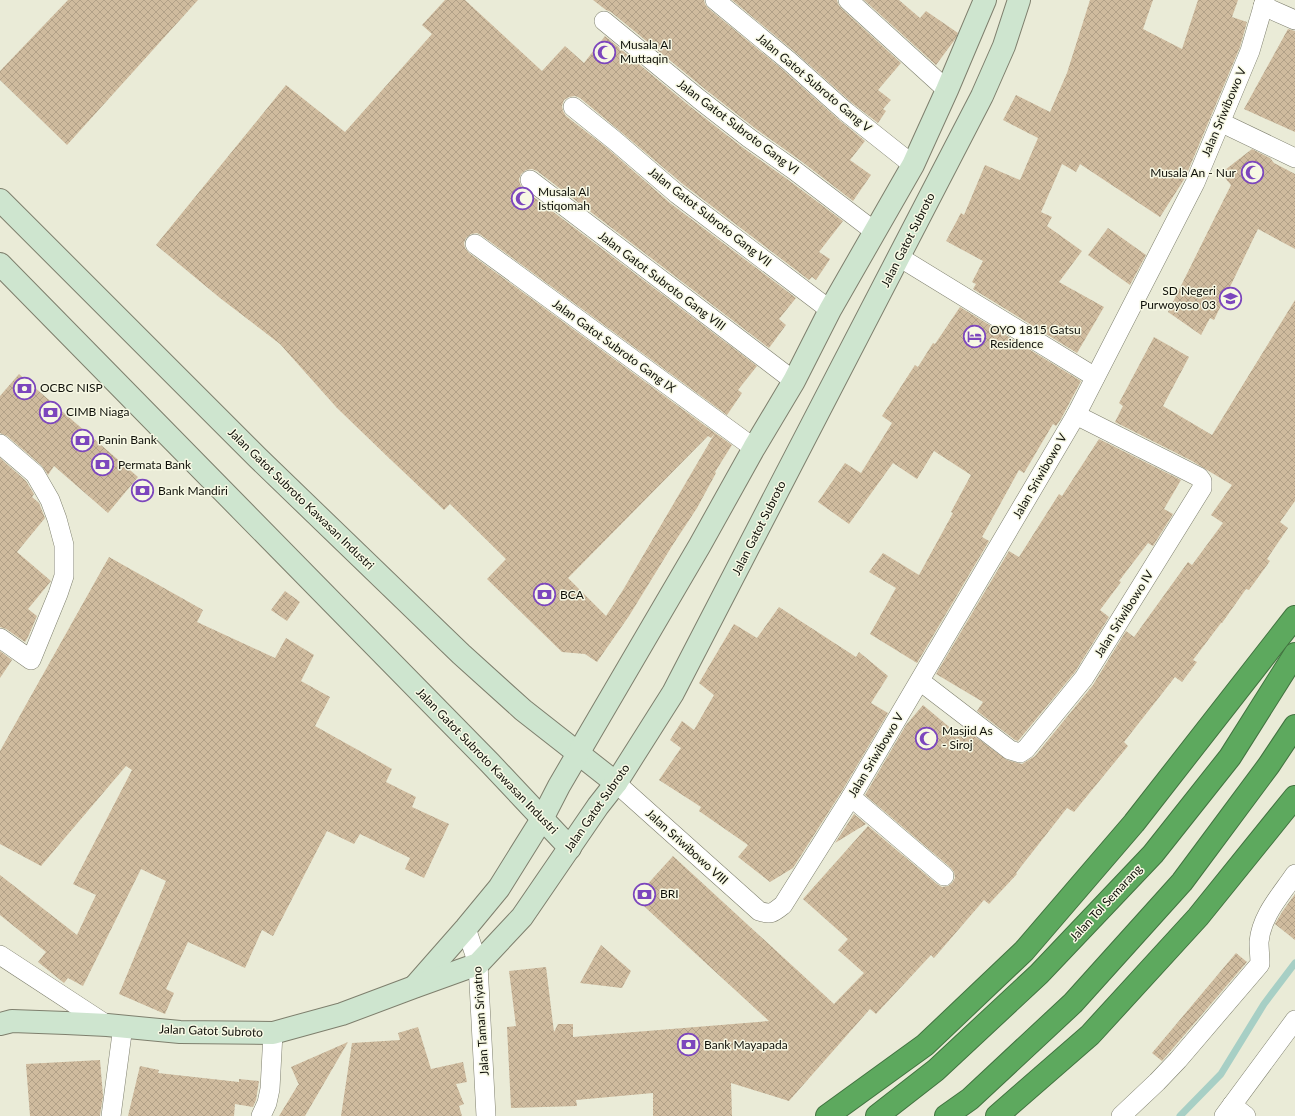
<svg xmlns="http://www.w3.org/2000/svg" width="1295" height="1116" viewBox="0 0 1295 1116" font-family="Lato,sans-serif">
<defs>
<pattern id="building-cross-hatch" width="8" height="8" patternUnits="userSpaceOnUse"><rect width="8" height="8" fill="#cfbb9e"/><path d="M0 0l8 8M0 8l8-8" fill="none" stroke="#b1a087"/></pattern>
</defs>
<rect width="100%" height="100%" fill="#eaebd7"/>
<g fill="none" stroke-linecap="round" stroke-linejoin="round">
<polyline stroke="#a7cfc5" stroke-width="7" points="1180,1116 1221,1074 1264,1004 1295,963"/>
</g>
<g fill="url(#building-cross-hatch)">
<polygon points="68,0 198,0 67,145 0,80 0,71"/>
<polygon points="445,0 465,0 542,71 565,46 584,63 605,36 692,108 742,147 787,179 843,221 819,252 830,259 816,280 812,277 809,280 684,185 621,132 580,98 575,96 569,97 564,100 562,106 563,111 566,116 607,148 670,203 796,298 779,319 786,325 769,348 537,171 532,169 526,170 521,174 519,179 520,184 523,189 757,366 738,390 742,393 727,415 481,235 477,233 471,234 466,238 464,243 465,248 469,253 715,433 711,438 708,436 568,578 606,616 623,590 715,433 732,445 715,472 716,473 697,508 672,546 629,616 597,662 585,654 562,652 487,579 506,559 450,504 444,510 390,459 337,408 280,344 220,298 156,245 286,85 345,132 432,34 422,25"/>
<polygon points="593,0 704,0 705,4 708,8 782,69 838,119 865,141 850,160 871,175 853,201 801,161 756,129 706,90 611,12 606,10"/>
<polygon points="732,0 837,0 838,4 841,8 901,63 878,90 891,100 883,109 886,111 878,123 852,103 796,53"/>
<polygon points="864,0 899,0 920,18 926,11 958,33 956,38 936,65"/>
<polygon points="1090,0 1153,0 1143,29 1182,49 1198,0 1238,0 1232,17 1247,22 1240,47 1185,178 1160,217 1080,164 1076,172 1062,164 1041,212 1052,217 1047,226 1082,251 1059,282 1104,307 1077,353 973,289 976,284 972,282 983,261 946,241 961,213 964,215 985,165 1020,180 1038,138 1003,120 1016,95 1050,112 1067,73"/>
<polygon points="1288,29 1295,31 1295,132 1244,109"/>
<polygon points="1252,149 1270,158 1274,163 1295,174 1295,249 1258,229 1214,320 1210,318 1201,335 1168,312 1231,185 1221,173"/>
<polygon points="1108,228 1146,255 1130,285 1088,255"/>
<polygon points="1295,300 1295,501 1280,522 1288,528 1267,559 1270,561 1249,590 1246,589 1222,623 1221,623 1193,660 1197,662 1182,682 1175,677 1124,742 1128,746 1074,812 1067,808 1016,873 1017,874 989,904 984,900 934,958 931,955 876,1014 870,1009 789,1101 731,1083 732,1116 653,1116 653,1093 576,1100 577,1106 511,1108 507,1027 516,1026 509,971 546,967 554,1032 558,1024 573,1024 573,1037 769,1021 635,898 673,856 834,1004 864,973 838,950 848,939 803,899 868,826 937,884 942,887 948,886 952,883 955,878 954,872 951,868 865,795 906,725 923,705 960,736 965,729 1007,760 1022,764 1035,756 1093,685 1126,631 1134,637 1188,562 1192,565 1223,523 1211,515 1232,485 1192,461 1115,422 1123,406 1119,403 1154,337 1189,357 1163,406 1212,435"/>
<polygon points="960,307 1081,381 1061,419 1056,426 1053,424 1024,473 1019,470 982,537 989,541 917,663 870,634 896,588 869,572 883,553 919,575 953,513 951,512 971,475 934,451 917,479 893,463 849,524 818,502 845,463 861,473 892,423 882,416 915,365 918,367 933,343 935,344"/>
<polygon points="19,374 138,477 108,513 54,466 48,475 42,466 7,436 0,433 0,396"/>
<polygon points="1099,439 1181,480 1164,509 1173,514 1153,546 1148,543 1119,581 1121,582 1100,610 1109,617 1075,672 1018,741 1015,740 977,711 983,702 936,674 1009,551 1019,557 1059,494 1062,496"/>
<polygon points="0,458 26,481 34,494 32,497 39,503 45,518 17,552 51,581 28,609 37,616 28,637 25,642 6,629 0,627"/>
<polygon points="109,557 203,610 197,622 275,658 286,638 314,655 301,681 330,697 315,726 392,769 386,782 416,797 412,807 449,824 424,878 405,869 410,858 360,834 354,844 327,831 273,936 262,930 245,968 188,942 166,989 174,993 165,1014 119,994 166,881 141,869 83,986 68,978 64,983 38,962 46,952 0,915 0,875 77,935 96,895 73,884 132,770 126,766 41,866 0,844 0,751"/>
<polygon points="285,591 300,602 287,621 271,610"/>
<polygon points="779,607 856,657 859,652 888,676 871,703 888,713 842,791 793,868 770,882 738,857 748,845 699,811 701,807 659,780 681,748 670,740 682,721 694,730 714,695 699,683 734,624 757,638"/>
<polygon points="0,651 12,660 0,678"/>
<polygon points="854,814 866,824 835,843"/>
<polygon points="1295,894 1295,940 1275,924 1282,912"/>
<polygon points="601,945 631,971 622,988 580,983"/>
<polygon points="1236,953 1247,962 1162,1061 1152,1053"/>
<polygon points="418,1027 431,1069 463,1062 467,1082 456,1084 464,1104 459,1106 462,1116 341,1116 352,1043 400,1040 398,1033"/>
<polygon points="348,1042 305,1116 279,1116 298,1085 299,1085 291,1067"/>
<polygon points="100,1060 103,1096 100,1116 30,1116 26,1064"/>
<polygon points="140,1066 159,1070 158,1073 239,1082 239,1079 259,1081 256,1100 253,1107 235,1104 234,1116 128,1116"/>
</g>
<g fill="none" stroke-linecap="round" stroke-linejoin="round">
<defs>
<g id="street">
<polyline points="715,0 789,61 845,111 913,165"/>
<polyline points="848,0 947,90"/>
<polyline points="1263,6 1295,20"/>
<polyline points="604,21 699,99 749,138 794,170 874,231"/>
<polyline points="573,107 614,140 677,194 830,310"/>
<polyline points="1220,122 1295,158"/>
<polyline points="530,180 794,381"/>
<polyline points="475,244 754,448"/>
<polyline points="899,257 1095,377"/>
<polyline points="0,444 35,474 50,500 57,519 64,545 64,576 58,594 31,660 0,638"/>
<polyline points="920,681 1010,750 1020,753 1026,749 1084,678 1202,488 1202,481 1199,477 1076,415"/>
<path d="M616,783l143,128c12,4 14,2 24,-6l68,-108 225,-382 119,-232 55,-132 15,-51"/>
<polyline points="851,797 944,876"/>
<polyline points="466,928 478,964 486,1116"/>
<polyline points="0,955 107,1025"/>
<polyline points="1232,1105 1246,1116"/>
<polyline points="111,1116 123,1026"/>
<polyline points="261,1116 267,1103 270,1089 273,1033"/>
<path d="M1121,1116l36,-34 21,-22 82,-96c0,-7 -1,-15 -1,-22 2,-26 22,-47 36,-68"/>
<polyline points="1224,1116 1295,1020"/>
</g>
<g id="secondary">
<polyline points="0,200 258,458 461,654 523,710 616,783"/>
<polyline points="0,264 490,763 570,848"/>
<polyline points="415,986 466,928 499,888 542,819 559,786 700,545 754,448 794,381 830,310 913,165 947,90 985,0"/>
<polyline points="0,1024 12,1021 66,1023 107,1025 180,1032 273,1033 342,1014 414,987 478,964 522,917 598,806 616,783 673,693 982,96 1004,46 1019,0"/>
</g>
<g id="highway">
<polyline points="827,1116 925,1045 1024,951 1134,823 1295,617"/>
<polyline points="877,1116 936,1070 1039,974 1153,854 1230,757 1295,654"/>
<polyline points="946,1116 970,1099 1073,1003 1182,882 1269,765 1295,726"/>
<polyline points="997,1116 1090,1035 1198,917 1295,797"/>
</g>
</defs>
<use href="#street" stroke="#7e7f6d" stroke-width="20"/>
<use href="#secondary" stroke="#7e7f6d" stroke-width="24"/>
<use href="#highway" stroke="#427340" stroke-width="24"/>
<use href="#street" stroke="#fff" stroke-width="19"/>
<use href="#secondary" stroke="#cee5cf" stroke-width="22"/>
<use href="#highway" stroke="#5da95e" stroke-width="22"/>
</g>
<defs>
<symbol id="mosque-ring" viewBox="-11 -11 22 22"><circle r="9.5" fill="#f7f8e4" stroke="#7c46bd" stroke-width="1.5"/><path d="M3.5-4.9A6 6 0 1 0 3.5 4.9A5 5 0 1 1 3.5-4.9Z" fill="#7c46bd"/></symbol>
<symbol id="school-ring" viewBox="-11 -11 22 22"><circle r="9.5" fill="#f7f8e4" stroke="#7c46bd" stroke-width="1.5"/><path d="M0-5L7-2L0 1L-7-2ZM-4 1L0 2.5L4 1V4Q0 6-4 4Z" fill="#7c46bd"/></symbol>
<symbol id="hotel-ring" viewBox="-11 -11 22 22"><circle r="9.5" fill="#f7f8e4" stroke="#7c46bd" stroke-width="1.5"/><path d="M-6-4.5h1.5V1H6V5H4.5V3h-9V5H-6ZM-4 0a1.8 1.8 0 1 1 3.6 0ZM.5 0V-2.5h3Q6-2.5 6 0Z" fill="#7c46bd"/></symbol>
<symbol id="bank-ring" viewBox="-11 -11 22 22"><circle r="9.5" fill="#f7f8e4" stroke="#7c46bd" stroke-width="1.5"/><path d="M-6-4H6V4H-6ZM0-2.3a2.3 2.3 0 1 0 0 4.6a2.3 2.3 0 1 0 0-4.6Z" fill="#7c46bd"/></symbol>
</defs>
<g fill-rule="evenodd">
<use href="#mosque-ring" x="592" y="40" width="25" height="25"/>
<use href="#mosque-ring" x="1240" y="160" width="25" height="25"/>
<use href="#mosque-ring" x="510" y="186" width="25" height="25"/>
<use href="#school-ring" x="1218" y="286" width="25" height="25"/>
<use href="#hotel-ring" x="962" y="324" width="25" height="25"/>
<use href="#bank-ring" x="12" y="376" width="25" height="25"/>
<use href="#bank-ring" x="38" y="400" width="25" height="25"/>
<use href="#bank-ring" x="70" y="428" width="25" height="25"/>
<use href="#bank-ring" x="90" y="452" width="25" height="25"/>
<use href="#bank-ring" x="130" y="478" width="25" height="25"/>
<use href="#bank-ring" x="532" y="582" width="25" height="25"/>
<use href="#mosque-ring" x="914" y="726" width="25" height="25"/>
<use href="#bank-ring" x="632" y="882" width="25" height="25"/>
<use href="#bank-ring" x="676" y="1032" width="25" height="25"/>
</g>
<g text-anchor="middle" stroke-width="3" stroke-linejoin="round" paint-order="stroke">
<g font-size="12" fill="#0f1009" stroke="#f7f8e4" text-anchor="start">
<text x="620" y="49">Musala Al<tspan x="620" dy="14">Muttaqin</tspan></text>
<text x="1236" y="177" text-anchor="end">Musala An - Nur</text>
<text x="538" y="196">Musala Al<tspan x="538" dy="14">Istiqomah</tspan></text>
<text x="1216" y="295" text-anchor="end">SD Negeri<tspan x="1216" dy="14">Purwoyoso 03</tspan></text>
<text x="990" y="334">OYO 1815 Gatsu<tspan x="990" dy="14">Residence</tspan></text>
<text x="40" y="392">OCBC NISP</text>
<text x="66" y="416">CIMB Niaga</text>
<text x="98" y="444">Panin Bank</text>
<text x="118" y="469">Permata Bank</text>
<text x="158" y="495">Bank Mandiri</text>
<text x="560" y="599">BCA</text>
<text x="942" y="735">Masjid As<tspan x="942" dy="14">- Siroj</tspan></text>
<text x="660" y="898">BRI</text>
<text x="704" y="1049">Bank Mayapada</text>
</g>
<g font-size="12" fill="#0f1009" stroke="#f7f8e4">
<text transform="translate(814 83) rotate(40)" y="4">Jalan Gatot Subroto Gang V</text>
<text transform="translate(1224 112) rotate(-67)" y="4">Jalan Sriwibowo V</text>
<text transform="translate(738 127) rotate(37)" y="4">Jalan Gatot Subroto Gang VI</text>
<text transform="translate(710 217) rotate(38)" y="4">Jalan Gatot Subroto Gang VII</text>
<text transform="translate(908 240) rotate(-63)" y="4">Jalan Gatot Subroto</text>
<text transform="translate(662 281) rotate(37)" y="4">Jalan Gatot Subroto Gang VIII</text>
<text transform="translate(614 346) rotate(36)" y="4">Jalan Gatot Subroto Gang IX</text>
<text transform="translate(1040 476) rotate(-60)" y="4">Jalan Sriwibowo V</text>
<text transform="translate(301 499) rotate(44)" y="4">Jalan Gatot Subroto Kawasan Industri</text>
<text transform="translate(759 528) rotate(-63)" y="4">Jalan Gatot Subroto</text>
<text transform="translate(1124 614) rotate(-58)" y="4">Jalan Sriwibowo IV</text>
<text transform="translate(876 755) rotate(-59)" y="4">Jalan Sriwibowo V</text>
<text transform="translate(487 761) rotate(46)" y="4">Jalan Gatot Subroto Kawasan Industri</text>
<text transform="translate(597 808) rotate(-55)" y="4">Jalan Gatot Subroto</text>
<text transform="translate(687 847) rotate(42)" y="4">Jalan Sriwibowo VIII</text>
<text transform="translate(1106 903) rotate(-47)" y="4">Jalan Tol Semarang</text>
<text transform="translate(481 1021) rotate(-94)" y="4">Jalan Taman Sriyatno</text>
<text transform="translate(211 1031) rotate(2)" y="4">Jalan Gatot Subroto</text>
</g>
</g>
</svg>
